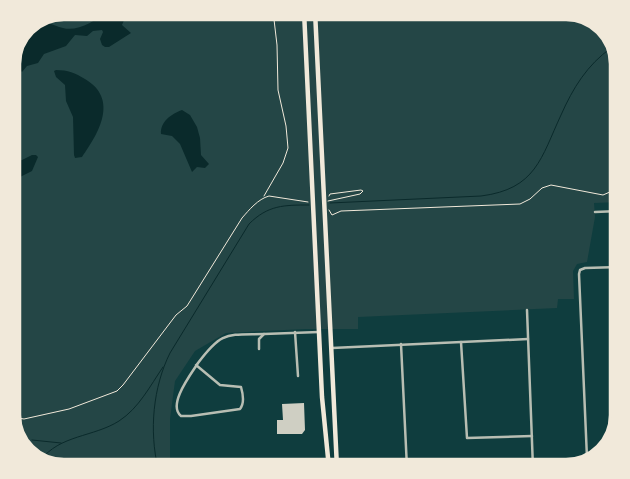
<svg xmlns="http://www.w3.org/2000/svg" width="630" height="479" viewBox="0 0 630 479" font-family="Raleway,sans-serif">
<rect width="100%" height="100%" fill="#0f3d3e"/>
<polygon fill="#244646" points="64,11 566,11 598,22 619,64 619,202 594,203 595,217 587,262 577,264 573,271 574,299 558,299 557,308 358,317 358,329 306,329 226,333 195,351 175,381 170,419 170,468 64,468 32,457 11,418 11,60 29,25"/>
<g fill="#0a2a2b">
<path d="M106,11h44l-8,10 -5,-4 -5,2 -3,-3 -4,2 -3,7 9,8 -22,14h-4l-3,-2 -2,-6 3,-7 -1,-2 -9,1 -6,5 -12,-1 -9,11 -22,8 -6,9 -11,3 -5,6 -2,-2 2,-13 -3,-12 10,-20c18,-7 17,-1 34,3 14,4 33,-7 43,-17z"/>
<path d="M56,70c12,0 19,3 29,9 34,20 14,54 -3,78l-7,1 -1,-3 -1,-38 -7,-16 -1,-16 -9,-8 -2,-6z"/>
<path d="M182,110l8,5 7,12 3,11 1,17 8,9 -4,4 -8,-1 -5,5 -12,-28 -8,-8 -11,-2c-1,-12 10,-20 21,-24z"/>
<polygon points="32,155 36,155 38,157 32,171 20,177 11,188 11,162 22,160"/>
</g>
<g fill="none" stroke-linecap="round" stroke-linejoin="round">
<g stroke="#0a2a2b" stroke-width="1">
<path d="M330,203l151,-7c55,-7 60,-38 80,-81 12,-27 26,-50 50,-67"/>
<polyline points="32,440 61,443"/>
<path d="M41,460c18,-25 53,-23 78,-39 20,-13 31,-35 44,-54"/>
<path d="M158,468c-9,-37 -5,-81 12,-115l79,-129c19,-19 35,-19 60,-19"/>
</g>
</g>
<polygon fill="#cfcfc3" points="304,403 305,430 302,434 277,434 277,420 283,420 282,404"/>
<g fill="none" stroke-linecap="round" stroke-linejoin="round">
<g stroke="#f1e9da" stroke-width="1">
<polyline points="264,196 283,163 288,148 286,126 278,90 277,45 273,11"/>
<polyline points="328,201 360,194 363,191 361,190 330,194 329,196"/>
<polyline points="329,210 332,215 341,211 520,204 530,199 542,188 551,185 603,195 619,188"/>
<path d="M11,417l13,2 45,-10 48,-18 6,-6 53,-70 11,-9 55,-88c7,-8 16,-19 27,-22l39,6"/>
</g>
<g stroke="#b8beb3" stroke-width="2.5">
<polyline points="595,212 619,211"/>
<polyline points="527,310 533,468"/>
<polyline points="295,332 298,376"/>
<polyline points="461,342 467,438 532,436"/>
<polyline points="401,344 407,468"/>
<polyline points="332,348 528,339"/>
<polyline points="259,349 259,339 264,334 319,332"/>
<path d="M196,365l24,20 21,2c2,7 4,16 -1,22l-49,7h-10c-14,-11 10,-42 17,-53 24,-32 28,-28 66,-29"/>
<polyline points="587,458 579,274 580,270 585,268 619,267"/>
</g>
<g stroke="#f1e9da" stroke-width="4.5">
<polyline points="304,11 322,397 329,468"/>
<polyline points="315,11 337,468"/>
</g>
</g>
<path d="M0 0H630V479H0ZM64 20H566A44 44 0 0 1 610 64V415A44 44 0 0 1 566 459H64A44 44 0 0 1 20 415V64A44 44 0 0 1 64 20Z" fill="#f1e9da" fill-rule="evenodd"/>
<path fill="none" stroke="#f1e9da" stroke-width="2.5" d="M64 20H566A44 44 0 0 1 610 64V415A44 44 0 0 1 566 459H64A44 44 0 0 1 20 415V64A44 44 0 0 1 64 20Z"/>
</svg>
